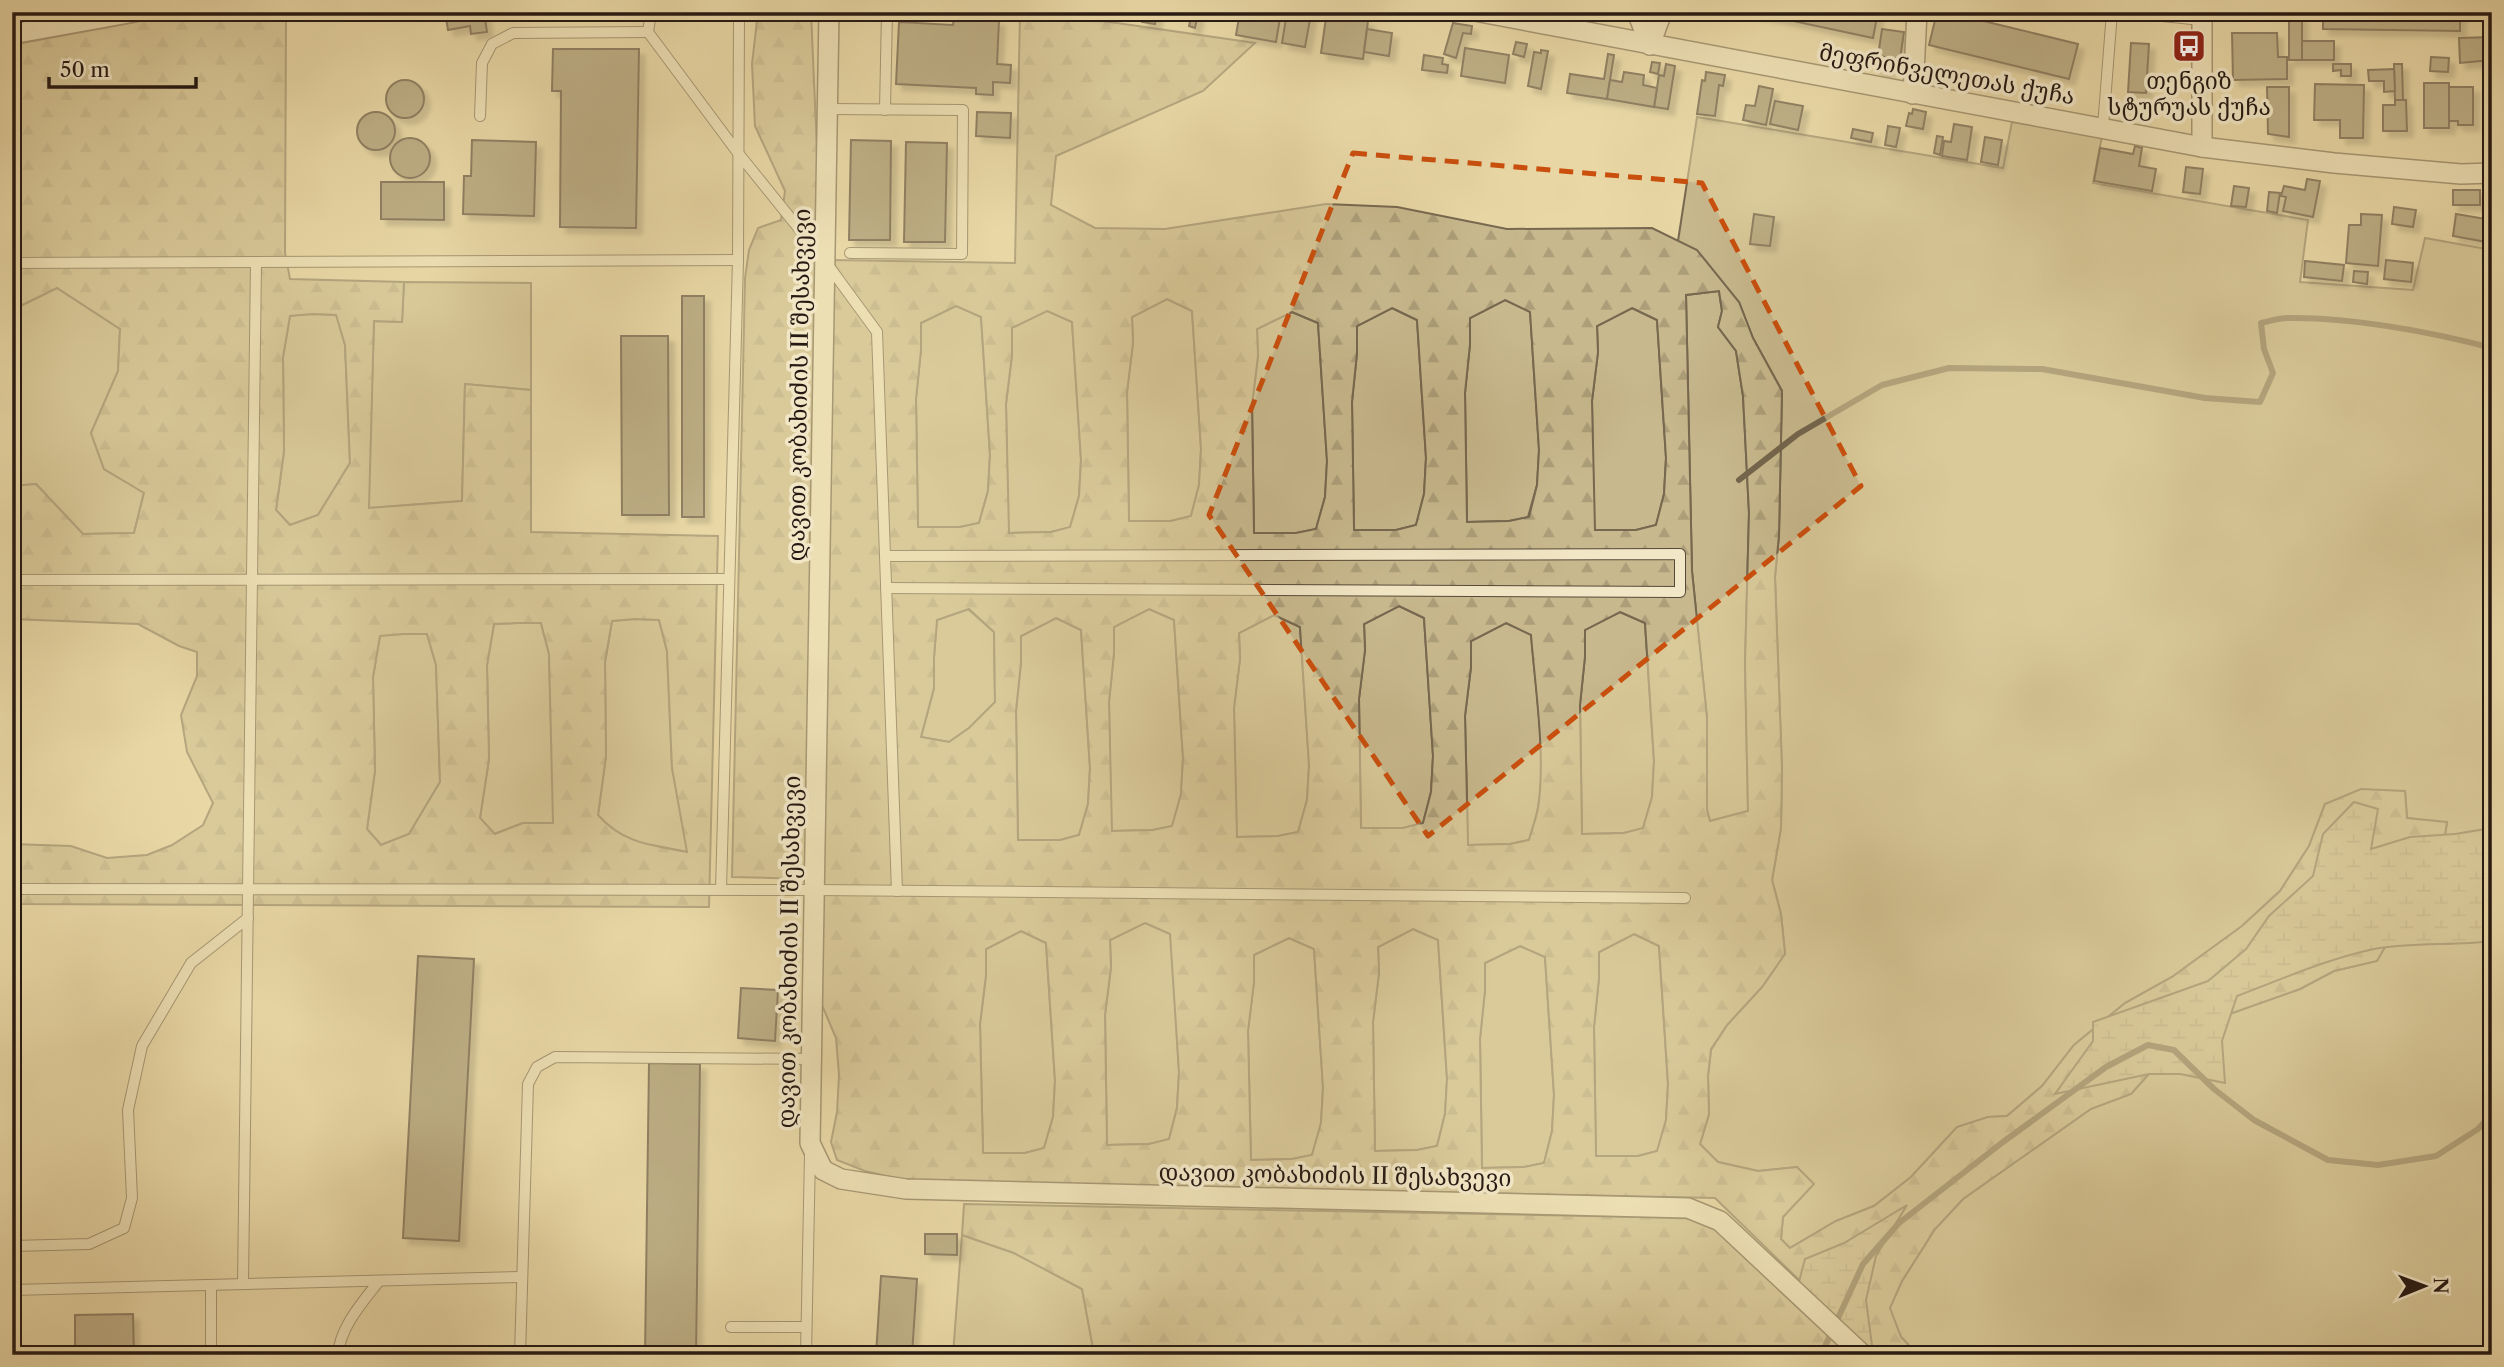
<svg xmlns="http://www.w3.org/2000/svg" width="2504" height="1367" viewBox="0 0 2504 1367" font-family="'Libre Caslon Text','Noto Serif Georgian',serif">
<defs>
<pattern id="forest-firs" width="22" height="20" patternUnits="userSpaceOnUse" patternTransform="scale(1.75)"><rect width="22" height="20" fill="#c8b88d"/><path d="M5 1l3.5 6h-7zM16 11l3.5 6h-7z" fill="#ac9e79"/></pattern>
<pattern id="wetland-marsh" width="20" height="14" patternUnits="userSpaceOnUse" patternTransform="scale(1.75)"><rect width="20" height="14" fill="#c8b88d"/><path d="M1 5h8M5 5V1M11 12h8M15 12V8" fill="none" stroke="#ac9e79"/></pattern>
<filter id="shadow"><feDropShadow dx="6" dy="6" stdDeviation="2" flood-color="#0004"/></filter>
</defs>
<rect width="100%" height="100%" fill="#e9d8a6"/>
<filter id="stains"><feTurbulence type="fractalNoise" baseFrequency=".00286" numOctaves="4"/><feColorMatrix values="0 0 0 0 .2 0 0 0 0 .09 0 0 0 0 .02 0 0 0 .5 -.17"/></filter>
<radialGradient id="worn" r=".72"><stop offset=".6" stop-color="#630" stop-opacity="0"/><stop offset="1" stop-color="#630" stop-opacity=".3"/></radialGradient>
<g fill="#c8b88d" stroke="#776850" stroke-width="2">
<polygon points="1697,117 2003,168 2012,122 2102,136 2093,183 2308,220 2300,282 2413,290 2425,238 2492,250 2492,1355 1918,1355 1901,1337 1889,1308 1902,1281 1935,1229 1963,1199 2091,1108 2131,1094 2190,1028 2300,989 2334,971 2377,961 2398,924 2440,865 2447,823 2407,818 2405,791 2325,804 2309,846 2280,891 2242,926 2172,977 2125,1003 2074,1045 2042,1086 2007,1116 1988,1117 1957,1127 1911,1177 1874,1206 1836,1221 1790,1248 1781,1239 1783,1217 1813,1184 1797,1167 1758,1171 1718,1162 1700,1144 1709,1114 1708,1076 1711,1050 1727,1025 1762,987 1785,953 1781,914 1772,880 1781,828 1782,769 1775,577 1779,535 1782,391 1753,338 1739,302 1678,241"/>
<polygon points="404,282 531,283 531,390 465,384 462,501 368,508 374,321 402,322"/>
<polygon points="57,288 120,329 118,371 91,433 104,469 144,492 134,533 83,534 36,484 12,486 12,310"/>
<polygon points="1719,291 1722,311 1718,327 1736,351 1743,396 1749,513 1745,664 1748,811 1710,821 1707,810 1707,718 1692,571 1686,295"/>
<polygon points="1167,299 1192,311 1201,449 1199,485 1191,516 1171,521 1129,521 1127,392 1133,343 1132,317"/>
<polygon points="1505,300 1530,311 1539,450 1537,485 1528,517 1509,521 1467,522 1465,393 1470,344 1470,318"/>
<polygon points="956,305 981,317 990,455 988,491 979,523 960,527 918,528 916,399 921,350 921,323"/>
<polygon points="1392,308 1417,320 1426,458 1424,494 1416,525 1396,530 1354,531 1352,402 1357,353 1357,326"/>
<polygon points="1632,308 1657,320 1666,458 1664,494 1656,525 1636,530 1594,530 1592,401 1598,352 1597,326"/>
<polygon points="1047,310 1072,322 1081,460 1079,496 1070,528 1051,532 1008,533 1006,404 1012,355 1011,328"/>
<polygon points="1292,312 1318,323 1327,461 1325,497 1316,529 1296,533 1254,534 1252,405 1258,356 1257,329"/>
<polygon points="313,314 337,315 345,345 350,463 318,515 290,525 276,510 284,451 283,357 290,315"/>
<polygon points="1399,606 1424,618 1433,756 1431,792 1423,823 1403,828 1361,829 1359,699 1365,650 1364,624"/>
<polygon points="968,609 994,632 995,702 969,728 949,742 921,737 934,688 934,657 937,620"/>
<polygon points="1149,609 1174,620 1183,758 1181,794 1173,826 1153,830 1111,831 1109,702 1114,653 1114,626"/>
<polygon points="1620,612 1645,623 1654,761 1652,797 1643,829 1624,833 1582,834 1580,705 1585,656 1585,629"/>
<polygon points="1274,615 1300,627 1309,765 1307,800 1298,832 1278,836 1236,837 1234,708 1240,659 1239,633"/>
<polygon points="1056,618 1081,630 1090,768 1088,804 1079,835 1060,840 1018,840 1016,711 1021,662 1021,636"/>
<polygon points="635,619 659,620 667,651 672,768 688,852 641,843 612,831 598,815 606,756 605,662 612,621"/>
<polygon points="517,623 541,623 549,654 554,823 523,823 494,834 480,818 489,759 487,665 494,624"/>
<path d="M1506,623l25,11c4,52 16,124 7,174 -2,11 -6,22 -9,32l-19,4 -42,1 -3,-129 6,-49v-26z"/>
<polygon points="403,634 427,634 436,665 440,782 409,834 381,845 367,829 375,771 373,677 380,635"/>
<polygon points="1145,922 1171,934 1179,1072 1177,1108 1169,1140 1149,1144 1107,1145 1105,1015 1111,967 1110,940"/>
<polygon points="1413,929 1438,940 1447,1079 1445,1114 1437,1146 1417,1150 1375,1151 1373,1022 1379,973 1378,947"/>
<polygon points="1021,931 1046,943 1055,1081 1053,1117 1044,1148 1025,1153 983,1153 980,1024 986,975 986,949"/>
<polygon points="1634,934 1659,946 1668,1084 1666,1120 1658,1151 1638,1156 1596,1156 1594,1027 1599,978 1599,952"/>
<polygon points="1289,938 1314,949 1323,1087 1321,1123 1312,1155 1292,1159 1251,1160 1248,1031 1254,982 1254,955"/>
<polygon points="1520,946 1545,957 1554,1095 1552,1131 1544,1163 1524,1167 1482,1168 1480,1039 1485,990 1485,963"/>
<polygon points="962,1235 1014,1253 1082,1289 1093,1348 1099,1355 953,1355"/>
</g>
<g fill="url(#forest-firs)" stroke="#776850" stroke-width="2" fill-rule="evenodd">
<path d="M189,12h97l-1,241 5,26 114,3 -2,40 -28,-1 -5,187 93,-7 3,-117 66,6v142l187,4 -9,371 -697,-3v-60l59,2 36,12 40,-3 25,-10 31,-20 10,-22 -26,-51 -6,-37 16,-39v-24l-18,-6 -41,-22 -126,-5v-133l24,-2 47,50 51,-1 10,-40 -40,-24 -13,-36 27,-62 2,-42 -63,-41 -45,22v-265zM313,314l23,1 9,30 5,118 -32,52 -28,10 -14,-15 8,-59 -1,-94 7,-41zM635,619l24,1 8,31 5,117 15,84c-36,-7 -63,-8 -89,-37l8,-59 -1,-94 7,-41zM517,623h24l8,31 4,169h-30l-28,11 -15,-16 9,-59 -2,-94 7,-41zM403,634h24l9,31 4,117 -31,52 -28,11 -14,-16 8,-58 -2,-94 7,-41z"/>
<polygon points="758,12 811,12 818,173 806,879 732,877 745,278 749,250 758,228 781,220 785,191 755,126 752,64"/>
<path d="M1020,12h21l214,31 -52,48 -147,65 -5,49 44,23 70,1 161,-25 71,3 110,22 145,-1 45,22 42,52 14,36 29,53 -3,144 -4,42 7,192 -1,59 -9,52 9,34 4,40 -23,33 -35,38 -16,24 -3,27 1,38 -9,30 18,18 40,9 39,-4 17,17 -31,33 -2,22 9,9 46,-27 38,-15 37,-29 46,-50 31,-10 19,-1 35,-30 32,-41 51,-42 47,-26 70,-51 38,-35 29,-45 16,-42 36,-15 44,2 2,27 40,4 -7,43 -42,59 -21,37 -43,10 -34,18 -110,39 -59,66 -40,15 -128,90 -28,30 -33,52 -12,27 11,29 17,18h-42l-161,-157 -808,-17 -42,-10 -28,-11 -6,-18 6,-30 2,-37 -3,-37 -15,-35 12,-743 182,3zM1719,291l3,20 -4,16 18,24 7,45 6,117 -4,151 3,147 -38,10 -3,-11v-92l-15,-147 -6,-276zM1167,299l25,12 9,138 -2,36 -8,31 -20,5h-42l-2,-129 6,-49 -1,-26zM1505,300l25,12 9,138 -2,35 -8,32 -20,4 -42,1 -2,-129 5,-49v-26zM956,306l25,11 9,138 -2,36 -9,32 -19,4h-42l-2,-128 5,-49v-27zM1392,308l25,12 9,138 -2,36 -8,31 -20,5h-42l-2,-128 5,-49v-27zM1632,308l25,12 9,138 -2,36 -8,31 -20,5h-41l-3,-129 6,-49 -1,-26zM1047,311l25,11 9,138 -2,36 -9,31 -19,5 -42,1 -3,-129 6,-49v-27zM1292,312l26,11 9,138 -2,36 -9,32 -20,4h-42l-2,-128 6,-49 -1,-27zM1399,606l25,12 9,138 -2,36 -8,31 -20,5h-42l-2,-129 6,-49 -1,-26zM969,609l25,23 1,70 -26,26 -20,14 -28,-5 13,-49v-31l3,-37zM1149,609l25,11 9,138 -2,36 -9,32 -19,4 -41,1 -3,-129 5,-49v-26zM1620,612l25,11 9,138 -2,36 -9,31 -19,5 -42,1 -2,-129 5,-49v-26zM1274,615l26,12 9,138 -2,35 -9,32 -20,4 -41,1 -3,-129 6,-49 -1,-26zM1056,618l25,12 9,138 -2,36 -9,31 -19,5h-42l-2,-129 5,-49v-26zM1506,623l25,12c4,51 15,123 7,173 -2,11 -6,21 -9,32l-19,4 -42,1 -3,-129 6,-49v-26zM1145,923l25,11 9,138 -2,36 -8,31 -20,5 -42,1 -2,-130 6,-48 -1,-27zM1413,929l25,11 9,139 -2,35 -8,32 -20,4 -42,1 -2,-129 6,-49 -1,-26zM1021,931l25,12 9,138 -2,36 -9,31 -19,5h-42l-3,-129 6,-49v-26zM1634,934l25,12 9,138 -2,36 -9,31 -19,5h-42l-2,-129 5,-49v-26zM1289,938l25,11 9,139 -2,35 -9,32 -20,4 -41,1 -3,-129 6,-49v-27zM1520,946l25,11 9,138 -2,36 -8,32 -20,4 -42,1 -2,-129 5,-49v-27z"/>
<polygon points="964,1204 1688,1218 1719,1228 1851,1355 1099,1355 1093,1348 1082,1289 1014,1253 962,1235"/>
</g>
<g fill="url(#wetland-marsh)" stroke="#776850" stroke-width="2">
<path d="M2354,802l24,7 -7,40 39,-12 45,-3 37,-6v113c-37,5 -80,1 -118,8 -47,10 -92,30 -137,47l-15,45 3,42 -45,-9h-31l-94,20 38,-53v-19l115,-41 38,-32 23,-33 44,-40 10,-42z"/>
<polygon points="1907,1205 1876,1256 1866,1300 1873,1353 1831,1332 1795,1297 1805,1259 1844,1243"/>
</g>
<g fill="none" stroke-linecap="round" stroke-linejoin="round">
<g stroke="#73654d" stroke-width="6">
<path d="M1739,480l59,-46 84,-49 67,-17 93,1 163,29 55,4 13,-29 -9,-24 -3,-26c9,-2 18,-5 27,-5 62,-1 144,14 204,30"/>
<polyline points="1821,1355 1863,1264 1899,1223 2003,1142 2106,1067 2148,1045 2174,1050 2214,1089 2254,1120 2328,1160 2378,1165 2436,1156 2478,1129 2492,1114"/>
</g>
</g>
<g fill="#8b7c5f" stroke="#261913" stroke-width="2" filter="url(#shadow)">
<polygon points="445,12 484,12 487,32 471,34 470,26 448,30"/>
<polygon points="1083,12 1108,12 1107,18"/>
<polygon points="1143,12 1157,12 1155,24 1142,22"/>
<polygon points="1240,12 1281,12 1276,42 1236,35"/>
<polygon points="1287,12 1311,14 1305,47 1282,43"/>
<polygon points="1751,12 1878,12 1873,38"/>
<polygon points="1937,12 1968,12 1967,17 2078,44 2069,79 1929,45"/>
<polygon points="2323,12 2460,12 2460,31 2323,29"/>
<polygon points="1192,13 1198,14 1195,28 1189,26"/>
<rect x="2289" y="15" width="13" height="45"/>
<polygon points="1341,17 1368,21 1363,59 1321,53 1326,18 1340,20"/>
<polygon points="954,18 999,20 997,64 1011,65 1010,83 993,82 993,95 976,94 976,88 896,84 899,22 953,25"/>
<polygon points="1453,23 1472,26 1471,34 1463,33 1456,58 1444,54"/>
<polygon points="1367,29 1392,33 1389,56 1364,52"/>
<polygon points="1882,29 1904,32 1900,59 1878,56"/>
<polygon points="2232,33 2277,33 2278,57 2287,57 2287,79 2233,80"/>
<polygon points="2492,37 2492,60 2460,63 2459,38"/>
<rect x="2302" y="41" width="32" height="19"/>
<polygon points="1516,42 1527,44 1524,57 1513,54"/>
<polygon points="2131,43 2149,44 2146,93 2128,92"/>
<polygon points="1465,48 1509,55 1505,83 1461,76"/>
<polygon points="553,49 639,49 636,228 560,227 561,91 552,91"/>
<polygon points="1541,50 1548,51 1541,89 1528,86 1534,52 1541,53"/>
<polygon points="1608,54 1614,55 1607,99 1567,93 1570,74 1604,79"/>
<polygon points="1424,55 1443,58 1442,64 1448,65 1447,73 1422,70"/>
<polygon points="2431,57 2449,58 2448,72 2430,71"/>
<polygon points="1878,59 1889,61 1888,71 1876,69"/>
<polygon points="1652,62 1660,63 1658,74 1650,72"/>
<polygon points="1666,64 1675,66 1668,109 1654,107 1659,75 1664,76"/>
<polygon points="2333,64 2351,64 2351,76 2341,76 2341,70 2333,71"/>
<polygon points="2394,64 2402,64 2403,100 2395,100"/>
<polygon points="2394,69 2395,91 2384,92 2384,81 2369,81 2368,70"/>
<polygon points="1624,72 1644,75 1643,85 1657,88 1654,107 1607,99 1610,80 1622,82"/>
<polygon points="1706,72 1725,75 1723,86 1719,85 1715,116 1697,114 1702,80 1705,81"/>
<circle cx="405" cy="99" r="19"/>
<rect x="2424" y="83" width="25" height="45"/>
<polygon points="2315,84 2364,85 2363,138 2340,138 2340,120 2314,120"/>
<polygon points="1759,86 1773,89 1766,125 1743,120 1746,105 1755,106"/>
<polygon points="2267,87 2289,87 2289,137 2268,134"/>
<polygon points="2449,87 2473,87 2473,125 2458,125 2458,121 2449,121"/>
<polygon points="2395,100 2406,100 2407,131 2383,131 2383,105 2395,105"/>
<polygon points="1775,101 1803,106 1798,130 1770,124"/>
<polygon points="1913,109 1926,112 1923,129 1906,126 1909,113 1912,114"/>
<polygon points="977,112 1011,113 1010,138 976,136"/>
<circle cx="376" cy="131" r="19"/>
<polygon points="1954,124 1972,127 1967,160 1942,156 1944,141 1951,142"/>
<polygon points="1888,126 1900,128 1896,147 1885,145"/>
<polygon points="1853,129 1873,133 1871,142 1851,138"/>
<polygon points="1937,136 1943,137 1940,155 1934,153"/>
<polygon points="1985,137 2002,140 1998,165 1981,162"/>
<circle cx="410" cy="158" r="20"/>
<polygon points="472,140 536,142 534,216 463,214 464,176 471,176"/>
<polygon points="851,140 891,141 890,240 849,240"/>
<polygon points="906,142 947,143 945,242 904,242"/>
<polygon points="2135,146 2142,148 2139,166 2156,169 2152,191 2094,181 2100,148 2133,154"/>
<polygon points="2186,167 2203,169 2200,194 2183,192"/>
<polygon points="2307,179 2320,181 2313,217 2283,211 2286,197 2281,196 2284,186 2305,190"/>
<polygon points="381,182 444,182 444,220 381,219"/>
<polygon points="2234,186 2249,188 2246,207 2231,206"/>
<rect x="2453" y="190" width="27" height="15"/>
<polygon points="2269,192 2280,193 2277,213 2267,211"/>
<polygon points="2394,207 2416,210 2413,227 2392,224"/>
<polygon points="1754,214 1774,217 1770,246 1750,244"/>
<polygon points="2361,214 2382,215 2378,266 2346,263 2349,225 2361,225"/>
<polygon points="2456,214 2492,220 2492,243 2453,236"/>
<polygon points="2386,260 2413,263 2411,282 2384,279"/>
<polygon points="2305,261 2344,265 2342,281 2304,277"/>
<polygon points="2354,271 2368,272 2367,284 2353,282"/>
<rect x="682" y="296" width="22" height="221"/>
<polygon points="621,336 668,336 669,515 622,515"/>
<polygon points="418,956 474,959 459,1241 403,1238"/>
<polygon points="741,988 778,990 775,1041 738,1038"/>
<polygon points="649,1063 700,1064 696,1355 645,1355"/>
<polygon points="925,1234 957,1234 957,1255 925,1254"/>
<polygon points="881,1276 917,1279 912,1355 876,1355"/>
<polygon points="133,1314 134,1355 75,1355 75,1315"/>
</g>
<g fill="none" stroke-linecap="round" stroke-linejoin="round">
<defs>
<g id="service">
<polyline points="651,12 648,32 738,153 825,261 877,332 897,891"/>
<polyline points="2123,12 2202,20"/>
<polyline points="828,109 963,110 962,254 850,253"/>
<polyline points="885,110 887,12"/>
<polyline points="480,116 482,63 492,44 513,33 648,32"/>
<polyline points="2103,127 2112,12"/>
<polyline points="12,263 738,260"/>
<polyline points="885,556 1680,554 1680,592 886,588"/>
<polyline points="12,580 729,579"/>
<polyline points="12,889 815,890 1685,898"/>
<polyline points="721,890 738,260 739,12"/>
<polyline points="12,1246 89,1244 124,1228 132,1198 128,1110 142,1046 191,963 248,918"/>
<polyline points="243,1284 256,262"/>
<polyline points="211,1285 211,1355"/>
<polyline points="12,1290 522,1277"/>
<polyline points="731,1327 806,1327"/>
<path d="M338,1355c2,-28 24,-52 41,-74"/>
<polyline points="520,1355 528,1084 537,1067 555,1057 812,1059"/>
<polyline points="806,1355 810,1154"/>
</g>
<g id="minor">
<polyline points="829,12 810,1143 823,1170 841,1179 906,1189 1688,1208 1720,1221 1863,1355"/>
<polyline points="1480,12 2202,147 2334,163 2461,174 2492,173"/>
<polyline points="1637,12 1650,45"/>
<polyline points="12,34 134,12"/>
<polyline points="1650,45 1662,12"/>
<polyline points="1913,94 1917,12"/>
<polyline points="2202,147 2202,12"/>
</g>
</defs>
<use href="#service" stroke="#574938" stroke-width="12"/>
<use href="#minor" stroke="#574938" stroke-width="22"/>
<use href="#service" stroke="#f1e6c5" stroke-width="10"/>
<use href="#minor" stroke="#f1e6c5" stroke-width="19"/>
</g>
<path d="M0 0H2504V1367H0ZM1353,153l349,30 159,303 -433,350 -219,-321z" fill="#e9d8a6" fill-opacity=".55" fill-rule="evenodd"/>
<path fill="none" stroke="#cb4f0d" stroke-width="5" stroke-dasharray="14 9" stroke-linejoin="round" d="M1353,153l349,30 159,303 -433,350 -219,-321z"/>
<defs>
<symbol id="bus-square" viewBox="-11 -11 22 22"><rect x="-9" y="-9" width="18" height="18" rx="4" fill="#8f2418" stroke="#f1e6c5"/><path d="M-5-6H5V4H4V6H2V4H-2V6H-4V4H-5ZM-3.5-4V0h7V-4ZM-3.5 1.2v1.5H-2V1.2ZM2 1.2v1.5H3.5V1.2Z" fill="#fff"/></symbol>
</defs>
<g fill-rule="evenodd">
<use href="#bus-square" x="2170" y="27" width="38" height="38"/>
</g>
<g text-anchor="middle" stroke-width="7" stroke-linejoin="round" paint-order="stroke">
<g font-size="23" fill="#261913" stroke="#f1e6c5">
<text transform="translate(1947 74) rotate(10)" y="8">მეფრინველეთას ქუჩა</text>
<text transform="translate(799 385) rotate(-89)" y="8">დავით კობახიძის II შესახვევი</text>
<text transform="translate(789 952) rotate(-89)" y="8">დავით კობახიძის II შესახვევი</text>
<text transform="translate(1335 1175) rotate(1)" y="8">დავით კობახიძის II შესახვევი</text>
</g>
<g font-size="23" fill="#261913" stroke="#f1e6c5">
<text x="2189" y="89">თენგიზ<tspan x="2189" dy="26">სტურუას ქუჩა</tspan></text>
</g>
</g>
<rect width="2504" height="1367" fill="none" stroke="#e9d8a6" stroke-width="42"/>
<rect x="14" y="14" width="2476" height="1339" fill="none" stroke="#261913" stroke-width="3.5"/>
<rect x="21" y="21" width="2462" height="1325" fill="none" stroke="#261913" stroke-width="2"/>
<g transform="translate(2424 1286) rotate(89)" stroke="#f1e6c5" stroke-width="5" paint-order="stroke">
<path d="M0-5L12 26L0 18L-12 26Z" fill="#261913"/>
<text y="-10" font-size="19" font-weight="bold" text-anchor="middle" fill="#261913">N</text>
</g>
<path d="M49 77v10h147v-10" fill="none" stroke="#261913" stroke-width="3.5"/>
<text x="60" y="77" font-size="21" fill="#261913" stroke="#f1e6c5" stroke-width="5" paint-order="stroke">50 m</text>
<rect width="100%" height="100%" filter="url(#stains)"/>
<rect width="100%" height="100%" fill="url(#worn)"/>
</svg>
